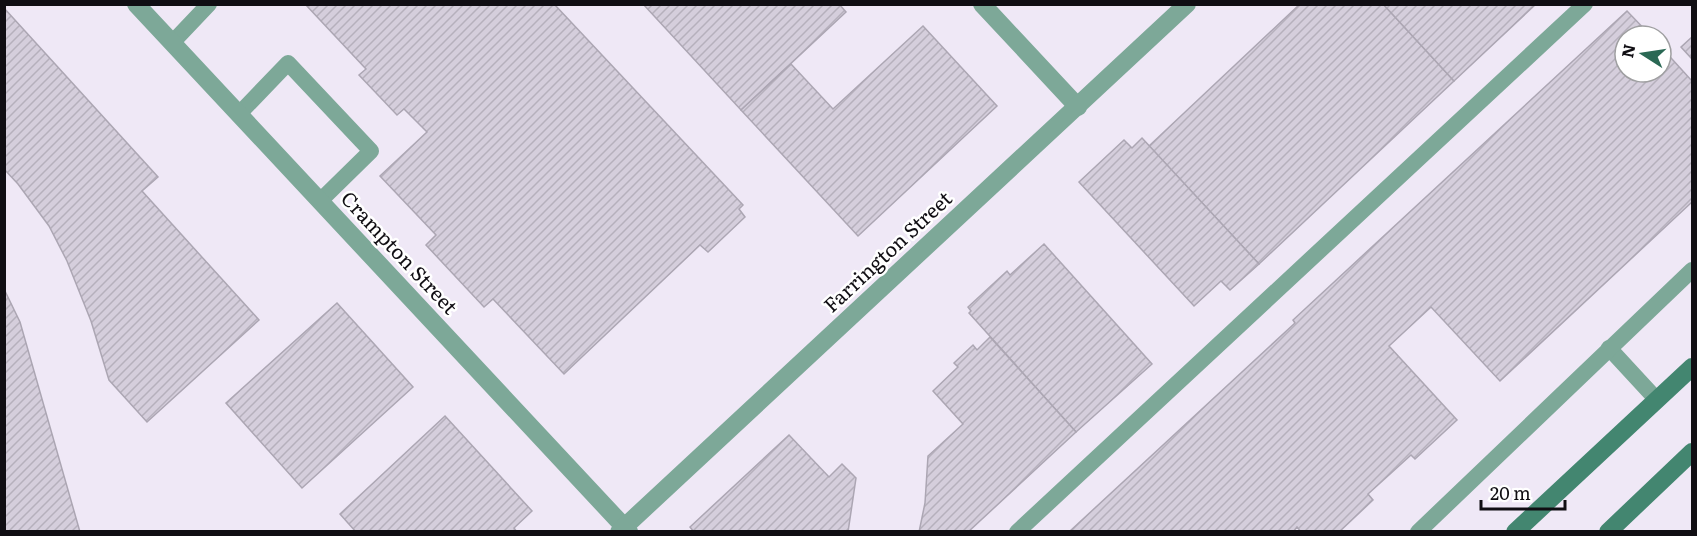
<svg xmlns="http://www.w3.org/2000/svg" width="1697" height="536" viewBox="0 0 1697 536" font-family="Literata,serif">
<defs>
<pattern id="building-hatch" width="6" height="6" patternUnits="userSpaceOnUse" patternTransform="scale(1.5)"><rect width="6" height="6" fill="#d5cedc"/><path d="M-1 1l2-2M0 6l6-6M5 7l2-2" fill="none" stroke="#b6b0bc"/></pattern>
</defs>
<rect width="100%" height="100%" fill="#efe8f6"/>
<g fill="url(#building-hatch)" stroke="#aca6b3" stroke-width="1.5">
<polygon points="305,4 554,4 743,205 739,209 745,217 708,252 700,245 564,374 493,299 484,307 426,245 436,235 380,176 427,132 404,109 397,115 359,75 366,69"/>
<polygon points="643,4 839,4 846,12 741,110"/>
<polygon points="1300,4 1383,4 1454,81 1259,264 1149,146"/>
<polygon points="1383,4 1536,4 1454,81"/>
<polygon points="4,8 158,177 142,191 259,320 147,422 109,380 91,321 67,261 49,226 18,184 4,169"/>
<polygon points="1627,11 1651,36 1625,36 1625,72 1661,72 1661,47 1692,81 1692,202 1500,381 1431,307 1389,346 1457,420 1415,459 1411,455 1368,494 1373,500 1339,532 1301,532 1297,527 1293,532 1069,532 1295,323 1293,320"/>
<polygon points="923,26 997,106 858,236 741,110 791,64 833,109"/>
<polygon points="1692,37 1692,59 1681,47"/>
<polygon points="1142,138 1259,264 1230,290 1221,281 1194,306 1079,182 1124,140 1132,148"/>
<polygon points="1044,244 1152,364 1076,432 969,313 971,311 968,307 1007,271 1010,275"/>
<polygon points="4,289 20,322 80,532 4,532"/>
<polygon points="337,303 413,387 302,488 226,403"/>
<polygon points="990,337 1076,432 968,532 919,532 925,503 928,456 963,424 933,391 958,367 954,363 973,345 977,350"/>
<polygon points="445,416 532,511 514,528 517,532 356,532 340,514"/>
<polygon points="789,435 829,477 842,464 856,478 848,532 694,532 690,527"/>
</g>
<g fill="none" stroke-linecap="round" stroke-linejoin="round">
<g stroke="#7da898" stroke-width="16">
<polyline points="172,43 209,4"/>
<polyline points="239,114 288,63 371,151 320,201"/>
<polyline points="1609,348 1657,400"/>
<polyline points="1017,532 1585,4"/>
<polyline points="1418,532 1692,270"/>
</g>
<g stroke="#7da898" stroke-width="18">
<polyline points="136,4 629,532"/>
<polyline points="982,4 1078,107"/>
<polyline points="619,532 1187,4"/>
</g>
<g stroke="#438670" stroke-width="18">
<polyline points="1515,532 1692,367"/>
<polyline points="1608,532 1692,452"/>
</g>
</g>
<g text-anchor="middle" stroke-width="5" stroke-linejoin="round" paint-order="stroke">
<g font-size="20" fill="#100e13" stroke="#fff">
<text transform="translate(888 252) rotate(-43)" y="7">Farrington Street</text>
<text transform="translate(399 253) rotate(47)" y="7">Crampton Street</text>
</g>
</g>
<rect width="1697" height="536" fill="none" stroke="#100e13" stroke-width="12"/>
<g transform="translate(1643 54) rotate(282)"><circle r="28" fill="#ffffff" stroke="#9f9fa1" stroke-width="1.5"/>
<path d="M0-4.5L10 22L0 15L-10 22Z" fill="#2a6854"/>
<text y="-9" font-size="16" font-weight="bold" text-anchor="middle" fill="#100e13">N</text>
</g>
<path d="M1481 500v9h84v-9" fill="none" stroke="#100e13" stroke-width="3"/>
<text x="1490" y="500" font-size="18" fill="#100e13" stroke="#ffffff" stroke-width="4.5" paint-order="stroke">20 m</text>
</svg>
